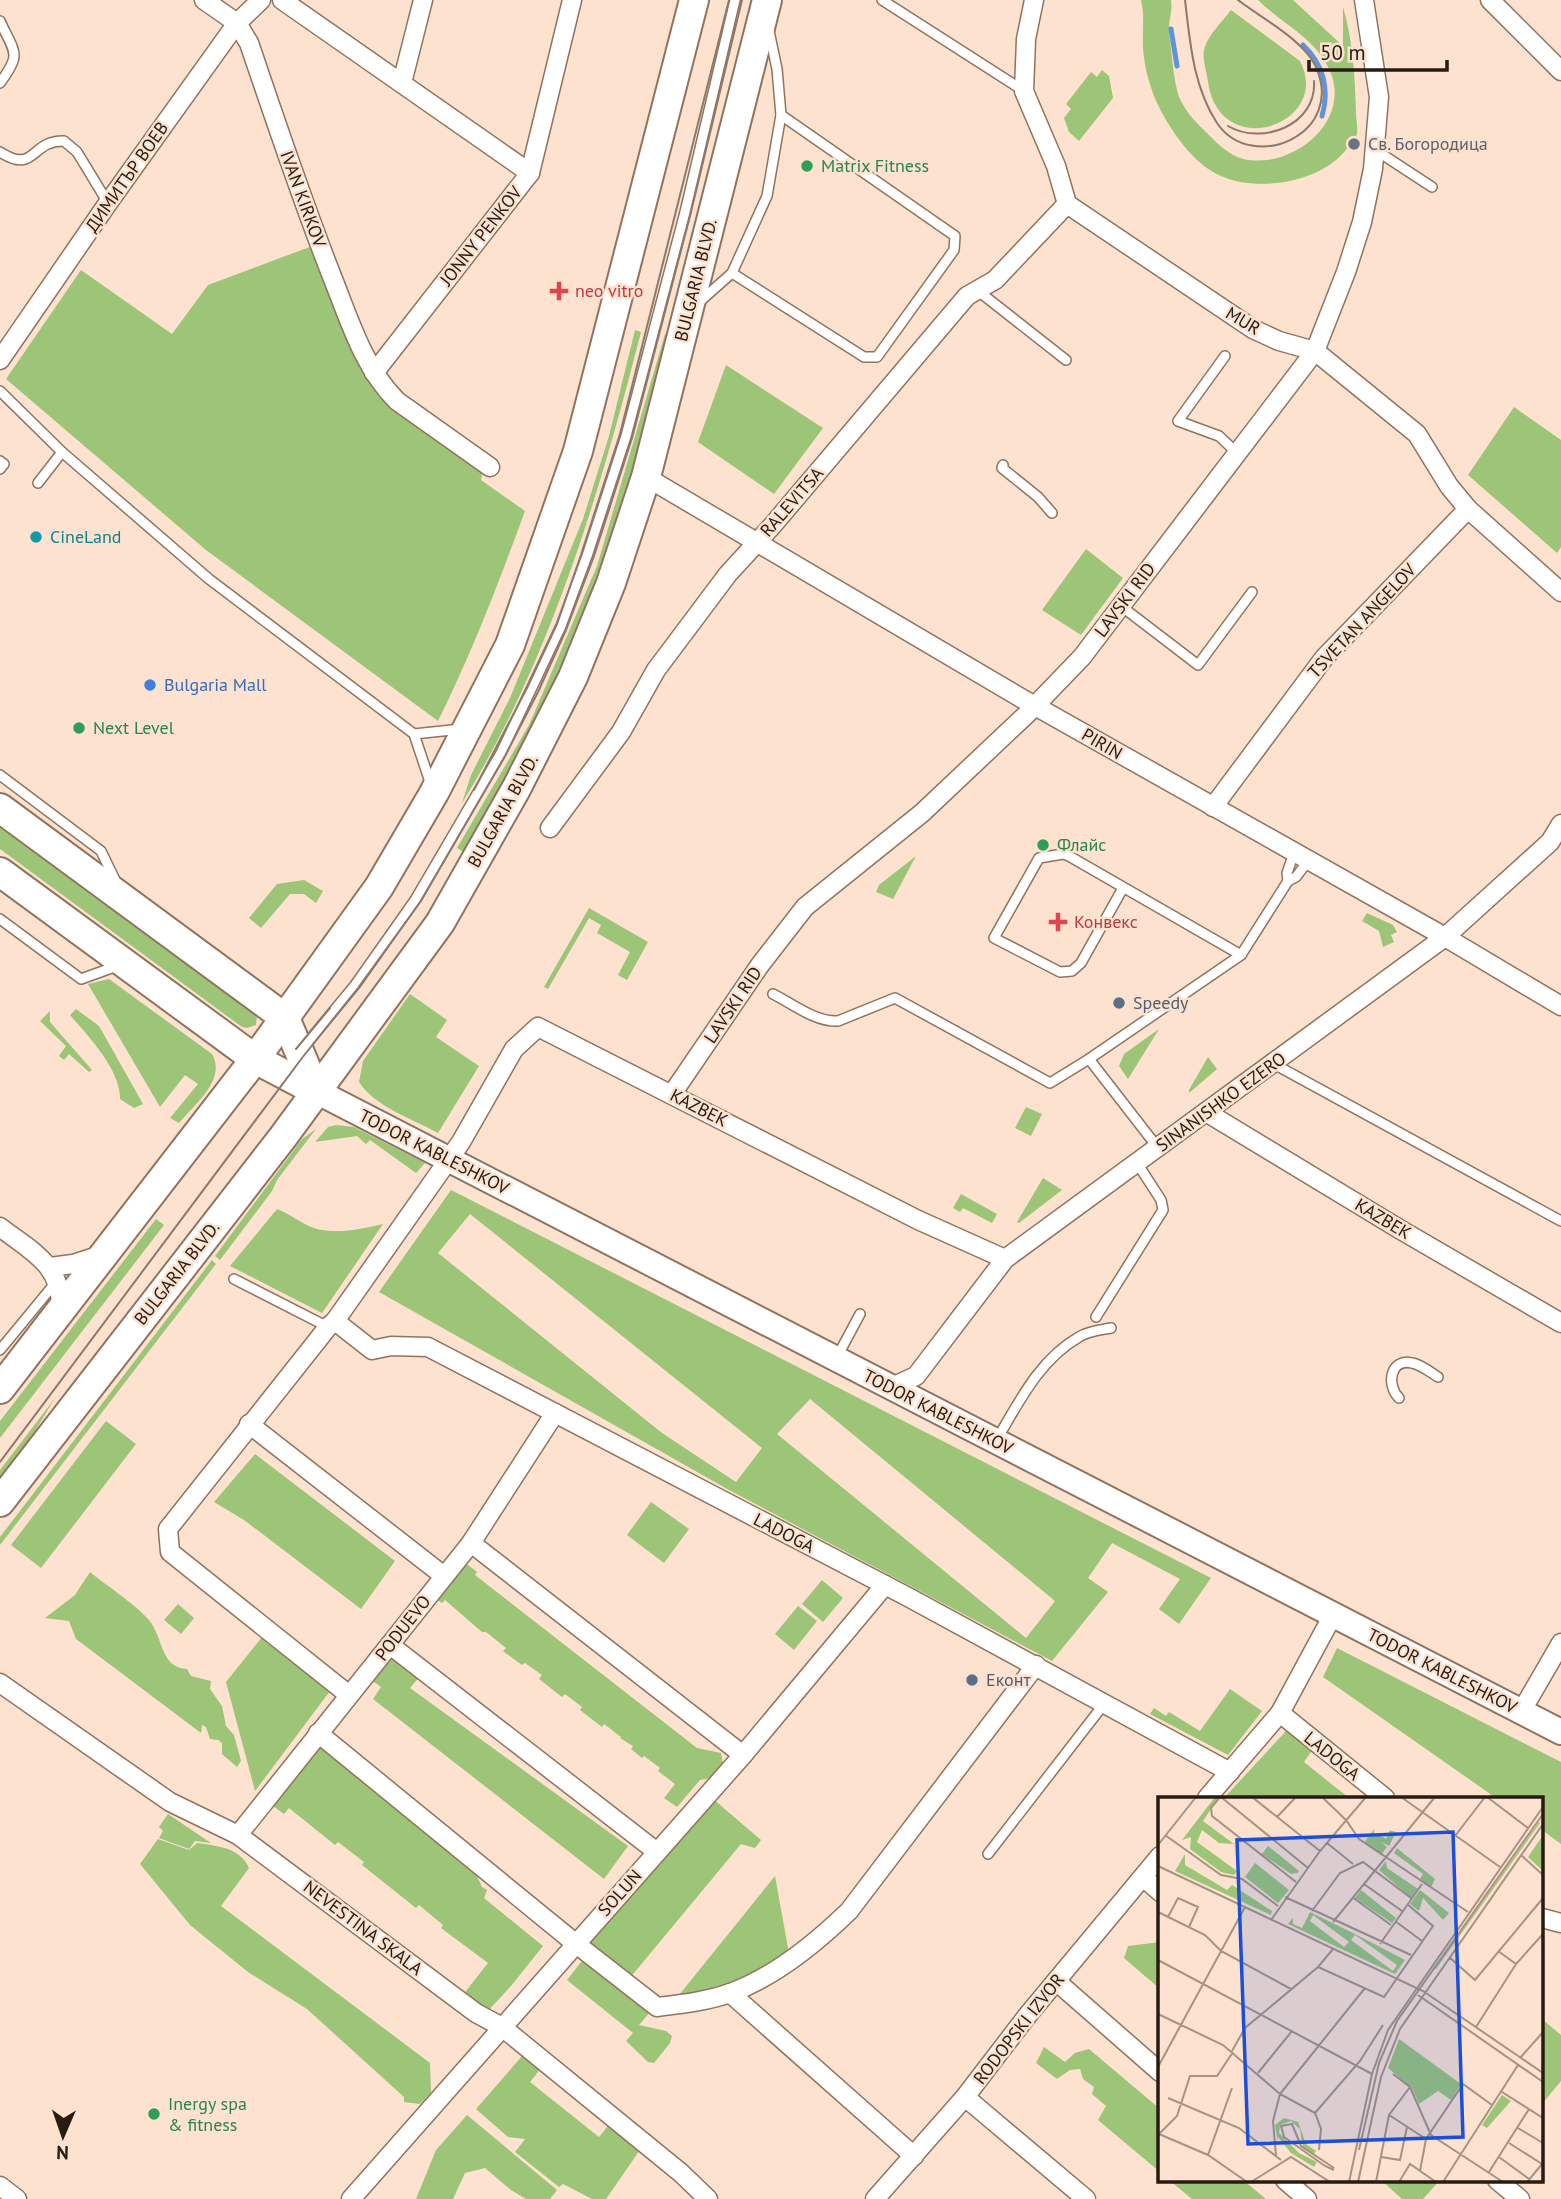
<svg xmlns="http://www.w3.org/2000/svg" width="1561" height="2199" viewBox="0 0 1561 2199" font-family="'PT Sans',sans-serif">
<rect width="100%" height="100%" fill="#fde2cf"/>
<g fill="#9cc577" fill-rule="evenodd">
<path d="M1141,0h30c2,12 -3,21 -2,33 3,19 4,46 10,64 5,12 16,25 26,34 11,11 23,24 38,28 49,11 109,-37 87,-88 -13,-32 -49,-48 -72,-71h35l50,46v-39c10,34 12,70 13,106 0,6 2,15 1,21 -1,4 -7,10 -9,13 -24,35 -90,46 -127,29 -28,-12 -50,-45 -63,-71 -8,-17 -14,-39 -15,-57 -1,-16 2,-32 -2,-48z"/>
<path d="M1231,10l69,51c33,63 -80,103 -92,21 -1,-9 -6,-23 -4,-32 3,-14 19,-29 27,-40z"/>
<polygon points="1102,70 1109,76 1113,98 1079,141 1069,132 1064,118 1071,109 1066,104 1091,72 1097,77"/>
<path d="M315,245l45,120 21,32 102,71 -2,12 44,31c-26,71 -53,142 -87,210l-232,-171 -200,-171 75,-109 91,64 36,-49z"/>
<path d="M635,330l6,2c-41,160 -91,329 -179,471l9,-28 39,-77 73,-179 26,-83z"/>
<polygon points="665,334 671,335 634,475 603,569 537,728 467,854 457,848 529,725 597,566"/>
<polygon points="726,365 823,428 774,494 698,442"/>
<polygon points="1514,407 1561,440 1561,547 1557,553 1468,475"/>
<polygon points="1086,549 1123,578 1081,635 1042,610"/>
<polygon points="0,825 254,1011 257,1015 256,1025 247,1028 242,1027 0,849"/>
<polygon points="916,856 893,899 876,892 879,885"/>
<polygon points="304,880 323,891 316,903 304,894 290,894 261,928 249,918 277,884"/>
<polygon points="589,908 648,942 627,980 618,975 630,952 597,933 601,925 589,918 548,989 544,987"/>
<polygon points="1367,913 1393,925 1397,932 1391,935 1394,942 1383,947 1379,931 1362,921"/>
<path d="M109,979l103,75c15,25 -18,51 -33,69l-9,-5 28,-34 -13,-9 -25,32 -72,-123z"/>
<path d="M410,994l37,26 -11,17 43,29 -41,67c-25,-14 -63,-26 -79,-51l4,-21z"/>
<path d="M76,1009l23,17 44,78 -9,4 -14,-9c1,-29 -32,-63 -50,-84z"/>
<polygon points="50,1011 50,1022 92,1070 89,1072 69,1054 64,1060 59,1056 66,1046 40,1021"/>
<polygon points="1159,1029 1128,1079 1119,1066 1124,1054"/>
<polygon points="1208,1057 1217,1069 1189,1093 1189,1090"/>
<polygon points="1026,1107 1042,1114 1031,1136 1015,1128"/>
<polygon points="336,1125 354,1127 425,1163 416,1173 370,1140 366,1144 357,1136 315,1142 328,1127"/>
<polygon points="316,1129 277,1180 272,1191 220,1260 215,1256 302,1139"/>
<polygon points="1043,1178 1062,1190 1019,1223 1017,1222"/>
<path d="M451,1190l760,388 -32,46 -20,-15 21,-30 -68,-36 -24,35 20,14 -56,69 -323,-171 -350,-198zM470,1214l292,234 -26,34 -74,-49 -224,-180zM810,1399l245,202 -29,37 -249,-204z"/>
<polygon points="961,1194 997,1214 992,1223 963,1208 960,1212 953,1208"/>
<path d="M277,1209c14,5 26,16 40,20 21,5 46,0 66,-5l-61,89 -92,-47z"/>
<polygon points="156,1219 164,1225 0,1438 0,1421"/>
<polygon points="212,1260 216,1264 0,1545 0,1537"/>
<polygon points="55,1398 17,1461 0,1483 0,1470"/>
<polygon points="106,1421 136,1444 41,1568 11,1545"/>
<polygon points="255,1454 395,1561 361,1609 244,1520 214,1502"/>
<polygon points="651,1502 689,1529 664,1563 627,1535"/>
<polygon points="459,1558 477,1572 475,1575 697,1748 721,1753 723,1764 711,1778 700,1780 677,1807 664,1798 675,1784 658,1771 660,1768 644,1756 642,1758 631,1749 633,1746 620,1738 621,1737 604,1724 602,1727 580,1710 582,1707 565,1694 562,1697 539,1679 542,1675 525,1663 522,1665 503,1651 506,1648 486,1632 482,1632 445,1600 442,1603 435,1598"/>
<path d="M90,1572c17,14 45,32 59,48 14,16 11,48 38,49l4,7 20,5 -1,8 12,17 4,20 8,9 7,26 -4,6 -15,-13v-11l-4,-3 -8,-1 -4,-12 -4,-2 -1,8 -125,-94 -7,-18 -24,-3 30,-23z"/>
<polygon points="822,1580 843,1598 823,1622 802,1604"/>
<polygon points="178,1604 194,1618 181,1634 164,1620"/>
<polygon points="798,1606 817,1621 794,1650 775,1634"/>
<polygon points="262,1637 330,1691 255,1791 226,1682"/>
<polygon points="1337,1648 1561,1762 1561,1844 1542,1830 1542,1798 1496,1798 1323,1677"/>
<polygon points="389,1649 422,1674 410,1688 628,1846 604,1879 373,1699 381,1687 367,1677"/>
<polygon points="1230,1689 1262,1711 1228,1755 1150,1714 1154,1708 1166,1716 1169,1712 1200,1731"/>
<polygon points="1287,1730 1313,1749 1304,1762 1349,1798 1224,1798"/>
<polygon points="319,1734 475,1872 482,1887 487,1890 484,1898 543,1946 511,1986 487,2012 462,1996 488,1963 441,1928 443,1925 419,1905 416,1908 362,1865 364,1862 338,1842 335,1845 289,1808 284,1814 266,1801"/>
<polygon points="712,1798 761,1840 755,1848 741,1844 629,1979 583,1942"/>
<polygon points="168,1814 211,1843 195,1841 189,1849 159,1838 163,1831 159,1827"/>
<path d="M158,1839l31,11 8,-7c20,3 43,4 52,25l-28,38 209,157 1,30 -11,11 -16,-2v-5l-97,-88 -59,-37 -58,-47 -50,-61z"/>
<polygon points="775,1876 790,1959 737,1989 682,2003 679,1995"/>
<polygon points="1160,1942 1160,1989 1124,1958 1128,1946"/>
<polygon points="587,1958 655,2006 639,2025 666,2031 672,2036 670,2043 654,2063 648,2062 626,2041 633,2033 567,1980 581,1962"/>
<polygon points="1542,2019 1561,2035 1561,2081 1542,2104"/>
<polygon points="1044,2047 1065,2062 1075,2053 1089,2049 1160,2109 1160,2172 1098,2120 1106,2106 1092,2094 1094,2087 1083,2079 1080,2069 1070,2070 1057,2079 1036,2063"/>
<polygon points="523,2055 542,2067 530,2082 599,2137 611,2122 642,2147 606,2199 592,2199 563,2184 559,2187 515,2152 525,2139 508,2137 476,2109"/>
<polygon points="467,2115 557,2190 550,2199 526,2199 511,2190 485,2168 465,2173 453,2199 416,2199 436,2150"/>
<polygon points="1169,2180 1243,2180 1266,2199 1192,2199"/>
<polygon points="1381,2180 1440,2180 1423,2199 1402,2199"/>
</g>
<g fill="none" stroke-linecap="round" stroke-linejoin="round">
<g stroke="#6094d9" stroke-width="5">
<polyline points="1171,29 1177,66"/>
<path d="M1303,45c20,19 27,44 19,71"/>
</g>
<defs>
<g id="lane">
<polyline points="882,0 1024,91"/>
<path d="M0,21c15,33 22,32 0,62"/>
<polyline points="1374,149 1432,187"/>
<path d="M0,152c36,23 30,-12 64,-11l13,11 31,51"/>
<polyline points="732,273 864,357 877,357 954,250 955,236 781,115"/>
<polyline points="977,290 1066,360"/>
<polyline points="697,304 732,273 767,196 781,115 777,69 769,31"/>
<polyline points="1225,356 1178,421 1219,436 1237,453"/>
<polyline points="0,391 62,452 209,579 414,734 431,785"/>
<polyline points="0,461 4,464 0,469"/>
<polyline points="1003,465 1002,468 1038,497 1052,513"/>
<polyline points="38,483 62,452"/>
<polyline points="1121,606 1198,665 1252,592"/>
<polyline points="414,734 461,729"/>
<polyline points="0,775 101,851 117,884"/>
<polyline points="1288,881 1296,877 1308,861"/>
<polyline points="1123,888 1081,963 1072,971 1060,972 994,938 1039,858 1063,854 1069,856 1241,955"/>
<polyline points="0,919 81,979 117,966"/>
<path d="M773,994c20,10 42,28 65,27l57,-23 155,85 39,-24 152,-104 47,-74 -1,-8 7,-20"/>
<polyline points="303,1048 355,985 415,900 501,753 561,626 587,556 626,436 685,212 735,0"/>
<polyline points="1089,1059 1158,1148"/>
<polyline points="1272,1063 1561,1221"/>
<polyline points="234,1279 328,1327"/>
<polyline points="1096,1317 1163,1210 1161,1200 1137,1163"/>
<polyline points="0,1350 56,1282"/>
<polyline points="837,1357 860,1314"/>
<path d="M1399,1398c-13,-13 -9,-40 13,-35 10,2 18,9 26,14"/>
<path d="M997,1439c22,-37 43,-80 82,-102 9,-6 22,-7 32,-9"/>
<polyline points="988,1854 1104,1704"/>
</g>
<g id="street">
<path d="M204,0l33,23 12,20c27,79 53,158 84,236 17,43 31,89 64,122l93,66"/>
<polyline points="282,0 530,173"/>
<polyline points="1034,0 1026,39 1024,91 1056,166 1067,204 1253,329 1279,341 1315,351 1417,434 1449,486 1468,509 1561,592"/>
<polyline points="1490,0 1561,71"/>
<polyline points="402,83 423,0"/>
<polyline points="0,360 108,203 237,23 261,0"/>
<polyline points="374,373 530,173 572,0"/>
<polyline points="646,477 1021,698 1445,937 1561,1006"/>
<polyline points="1213,807 1324,658 1468,509"/>
<polyline points="550,828 621,732 656,670 728,574 772,526 967,296 995,280 1067,204"/>
<polyline points="672,1094 760,965 805,907 922,813 1029,712 1082,657 1315,351 1346,272 1362,222 1373,169 1379,97 1364,0"/>
<polyline points="1206,1112 1401,1230 1561,1323"/>
<path d="M0,1227c32,25 62,37 61,83"/>
<polyline points="50,1267 73,1264 101,1255"/>
<polyline points="335,1321 372,1350 391,1346 428,1347 908,1597 1230,1772"/>
<polyline points="892,1387 916,1376 1005,1259 1445,937 1550,842 1561,824"/>
<polyline points="249,1424 444,1576"/>
<polyline points="471,1543 743,1755"/>
<polyline points="390,1645 657,1852"/>
<polyline points="0,1683 170,1802 238,1835 476,2013 502,2027 681,2173 708,2199"/>
<polyline points="349,1695 170,1552 168,1529 328,1327 335,1321 461,1142 514,1049 538,1027 918,1220 1005,1259"/>
<polyline points="1521,1712 1561,1643"/>
<polyline points="1280,1713 1385,1798"/>
<path d="M318,1733l257,210 82,64c25,-3 52,-6 76,-15 42,-16 84,-50 116,-81l187,-246"/>
<polyline points="1207,1798 1280,1713 1333,1615"/>
<polyline points="238,1835 471,1543 555,1413"/>
<polyline points="1143,1877 1160,1892"/>
<polyline points="1542,1918 1561,1923"/>
<polyline points="1056,1981 1160,2072"/>
<polyline points="730,1993 914,2156"/>
<polyline points="965,2097 1086,2199"/>
<polyline points="1285,2180 1307,2199"/>
<polyline points="1497,2180 1520,2199"/>
<polyline points="0,2186 17,2199"/>
<polyline points="351,2199 743,1755 885,1585"/>
<polyline points="875,2199 965,2097 1027,2016 1160,1856"/>
</g>
<polyline id="secondary" points="316,1091 1561,1732"/>
<g id="primary">
<polyline points="0,808 285,1018 316,1091"/>
<polyline points="0,872 255,1059 316,1091"/>
<polyline points="0,1389 255,1059 379,887 434,793 510,645 578,451 694,0"/>
<polyline points="0,1502 283,1137 440,923 516,789 573,677 611,583 646,477 767,0"/>
</g>
</defs>
<use href="#lane" stroke="#91735d" stroke-width="12"/>
<use href="#street" stroke="#91735d" stroke-width="21"/>
<use href="#secondary" stroke="#91735d" stroke-width="28"/>
<use href="#primary" stroke="#91735d" stroke-width="32"/>
<use href="#lane" stroke="#fff" stroke-width="9"/>
<use href="#street" stroke="#fff" stroke-width="18"/>
<use href="#secondary" stroke="#fff" stroke-width="24"/>
<use href="#primary" stroke="#fff" stroke-width="28"/>
<g stroke="#8c796b" stroke-width="2">
<path d="M1185,0c5,42 8,86 32,123 35,52 131,11 98,-58 -12,-25 -55,-48 -77,-65"/>
<path d="M1228,126c34,20 89,-1 86,-45"/>
<polyline points="474,790 527,688 557,624 581,555 620,434 729,0"/>
<polyline points="296,1049 330,1008"/>
<polyline points="0,1462 302,1058 358,988 421,901 505,756 538,692 566,630 594,556 632,438 690,216 742,0"/>
</g>
</g>
<circle fill="#6b7280" stroke="#fde2cf" stroke-width="2.5" cx="1354" cy="144" r="7"/>
<g fill="#2e9e5b" stroke="#fde2cf" stroke-width="2.5">
<circle cx="807" cy="166" r="7"/>
<circle cx="79" cy="728" r="7"/>
<circle cx="1043" cy="845" r="7"/>
<circle cx="154" cy="2114" r="7"/>
</g>
<g fill="#e0444e" stroke="#fde2cf" stroke-width="2.5">
<path d="M555.5 280.5h7v7h7v7h-7v7h-7v-7h-7v-7h7z"/>
<path d="M1054.5 911.5h7v7h7v7h-7v7h-7v-7h-7v-7h7z"/>
</g>
<circle fill="#0f9aa8" stroke="#fde2cf" stroke-width="2.5" cx="36" cy="537" r="7"/>
<circle fill="#3f7fe0" stroke="#fde2cf" stroke-width="2.5" cx="150" cy="685" r="7"/>
<g fill="#5c6f8a" stroke="#fde2cf" stroke-width="2.5">
<circle cx="1119" cy="1003" r="7"/>
<circle cx="972" cy="1680" r="7"/>
</g>
<g text-anchor="middle" stroke-width="5" stroke-linejoin="round" paint-order="stroke">
<g font-size="18" fill="#5b616d" stroke="#fde2cf" text-anchor="start">
<text x="1368" y="150">Св. Богородица</text>
</g>
<g font-size="18" fill="#27864d" stroke="#fde2cf" text-anchor="start">
<text x="821" y="172">Matrix Fitness</text>
<text x="93" y="734">Next Level</text>
<text x="1057" y="851">Флайс</text>
<text x="168" y="2110">Inergy spa<tspan x="168" dy="21">&amp; fitness</tspan></text>
</g>
<g font-size="18" fill="#271b12" stroke="#fde2cf">
<text transform="translate(127 177) rotate(-55)" y="6">ДИМИТЪР ВОЕВ</text>
<text transform="translate(303 199) rotate(70)" y="6">IVAN KIRKOV</text>
<text transform="translate(481 236) rotate(-52)" y="6">JONNY PENKOV</text>
<text transform="translate(696 280) rotate(-76)" y="6">BULGARIA BLVD.</text>
<text transform="translate(1243 321) rotate(31)" y="6">MUR</text>
<text transform="translate(792 502) rotate(-49)" y="6">RALEVITSA</text>
<text transform="translate(1125 600) rotate(-53)" y="6">LAVSKI RID</text>
<text transform="translate(1362 621) rotate(-47)" y="6">TSVETAN ANGELOV</text>
<text transform="translate(1102 744) rotate(30)" y="6">PIRIN</text>
<text transform="translate(503 811) rotate(-61)" y="6">BULGARIA BLVD.</text>
<text transform="translate(733 1005) rotate(-56)" y="6">LAVSKI RID</text>
<text transform="translate(1221 1102) rotate(-36)" y="6">SINANISHKO EZERO</text>
<text transform="translate(699 1108) rotate(27)" y="6">KAZBEK</text>
<text transform="translate(434 1152) rotate(27)" y="6">TODOR KABLESHKOV</text>
<text transform="translate(1383 1219) rotate(31)" y="6">KAZBEK</text>
<text transform="translate(177 1273) rotate(-52)" y="6">BULGARIA BLVD.</text>
<text transform="translate(938 1412) rotate(27)" y="6">TODOR KABLESHKOV</text>
<text transform="translate(784 1533) rotate(27)" y="6">LADOGA</text>
<text transform="translate(403 1628) rotate(-52)" y="6">PODUEVO</text>
<text transform="translate(1442 1671) rotate(27)" y="6">TODOR KABLESHKOV</text>
<text transform="translate(1332 1756) rotate(39)" y="6">LADOGA</text>
<text transform="translate(620 1893) rotate(-48)" y="6">SOLUN</text>
<text transform="translate(363 1928) rotate(37)" y="6">NEVESTINA SKALA</text>
<text transform="translate(1019 2029) rotate(-52)" y="6">RODOPSKI IZVOR</text>
</g>
<g font-size="18" fill="#be3a42" stroke="#fde2cf" text-anchor="start">
<text x="575" y="297">neo vitro</text>
<text x="1074" y="928">Конвекс</text>
</g>
<g font-size="18" fill="#0d838f" stroke="#fde2cf" text-anchor="start">
<text x="50" y="543">CineLand</text>
</g>
<g font-size="18" fill="#366cbe" stroke="#fde2cf" text-anchor="start">
<text x="164" y="691">Bulgaria Mall</text>
</g>
<g font-size="18" fill="#4e5e75" stroke="#fde2cf" text-anchor="start">
<text x="1133" y="1009">Speedy</text>
<text x="986" y="1686">Еконт</text>
</g>
</g>
<g transform="translate(1158 1797)">
<rect width="385" height="385" fill="#fde2cf"/>
<path d="M57,0h4l-16,24 31,23 -15,-1 -17,-13 -5,12 40,29 -3,4 -13,-3 -31,-23 1,-12 -9,3zM381,25l1,1 -104,146 -1,-1zM216,32v8l4,-3 8,5 4,-9 6,2 -7,14 -8,-4 6,5 -6,8 -17,-12zM385,38v36l-15,-14zM110,49l31,25 -1,2 -7,1 -29,-20zM239,51l38,31 -4,8 -11,-8 3,-5 -29,-21zM27,57v11l42,25 5,-5 40,26 -1,4 -96,-44zM228,64l1,7 31,21 -7,9 -32,-28zM97,66l34,27 -11,13 -33,-26zM203,93l35,28 -4,5 -37,-25zM262,93l29,23 -6,7 -20,-22 -4,13 -9,-7zM152,115l45,22 50,26 -10,14 -107,-50 5,-6v6l9,4zM155,118l36,27 -5,5 -34,-26zM197,138l42,30 -4,6 -42,-31zM241,242l62,45 -10,16 -13,-9 -19,13 -7,-16 -24,-20zM344,298l9,6 -24,27 -5,-3zM126,321l14,4 8,22 10,7 -2,3 -11,-7 -3,-18 -9,-8 -11,4 -1,8 20,20 18,9 -3,5 -23,-14 -13,-16v5l-3,-17z" fill="#9cc577" fill-rule="evenodd"/>
<path fill="none" stroke="#a79283" stroke-width="2" d="M62,0l-9,11 1,8 84,66M63,0l87,71M94,0l68,54M164,0l24,23 13,19 109,73M243,0l99,70M329,0l41,31M119,20l19,-20M7,38l56,40 21,4 36,27M297,39l30,-39M169,46l26,21M0,48l38,-48M363,58l22,20M0,69l265,125 120,82M206,87l38,27M127,100l126,58M194,100l39,28M154,114l28,-38 23,-11 48,36M0,115l47,23 16,16 70,38M10,120l10,-19 20,9 -9,20M113,123l49,-69 46,-54M237,124l27,20M175,125l102,-125M222,147l42,-60M340,154l18,13M291,160l26,23 68,-82M0,163l214,114M160,170l66,30 49,-71 -26,-22M260,198l125,87M0,217l65,31 57,49 35,19 6,16 -2,21M318,230l40,-63 27,-30M74,254l13,-23 73,-61 15,-18M362,261l23,-26M0,270l87,-160M100,276l34,-42M235,277l17,13 21,48 72,47M344,295l41,26M10,301l71,30 42,32M157,316l45,-52 23,-36M231,318l37,24M360,331l25,15M1,337l49,21 39,27M0,338l19,-19 13,-40h27l16,-24M351,346l33,21M201,353l20,-87 18,-42 146,-207M50,358l24,-67M118,359l-3,-35 7,-27 85,-106M223,360l19,3 7,-33M341,360l30,22M176,373l-9,-4 -41,-29 -3,-11 11,-2 9,22 33,22M262,374l6,-32 37,-55 29,21M331,375l40,-63M370,384l14,-17M93,385l40,-25 39,25M191,385l23,-108 16,-44 155,-223M200,385l23,-105 19,-48 143,-205M218,385l13,-67 21,-28M241,385l11,-18 26,18M285,385l75,-117"/>
<path fill="#1d4ed8" fill-opacity="0.15" stroke="#1d4ed8" stroke-width="3.5" d="M295,35l10,305 -215,7 -11,-304z"/>
<rect width="385" height="385" fill="none" stroke="#271b12" stroke-width="3.5"/>
</g>
<g transform="translate(63 2136) rotate(182)" stroke="#fde2cf" stroke-width="5" paint-order="stroke">
<path d="M0-5L12 26L0 18L-12 26Z" fill="#271b12"/>
<text y="-10" font-size="19" font-weight="bold" text-anchor="middle" fill="#271b12">N</text>
</g>
<path d="M1309 60v10h138v-10" fill="none" stroke="#271b12" stroke-width="3.5"/>
<text x="1320" y="60" font-size="21" fill="#271b12" stroke="#fde2cf" stroke-width="5" paint-order="stroke">50 m</text>
</svg>
